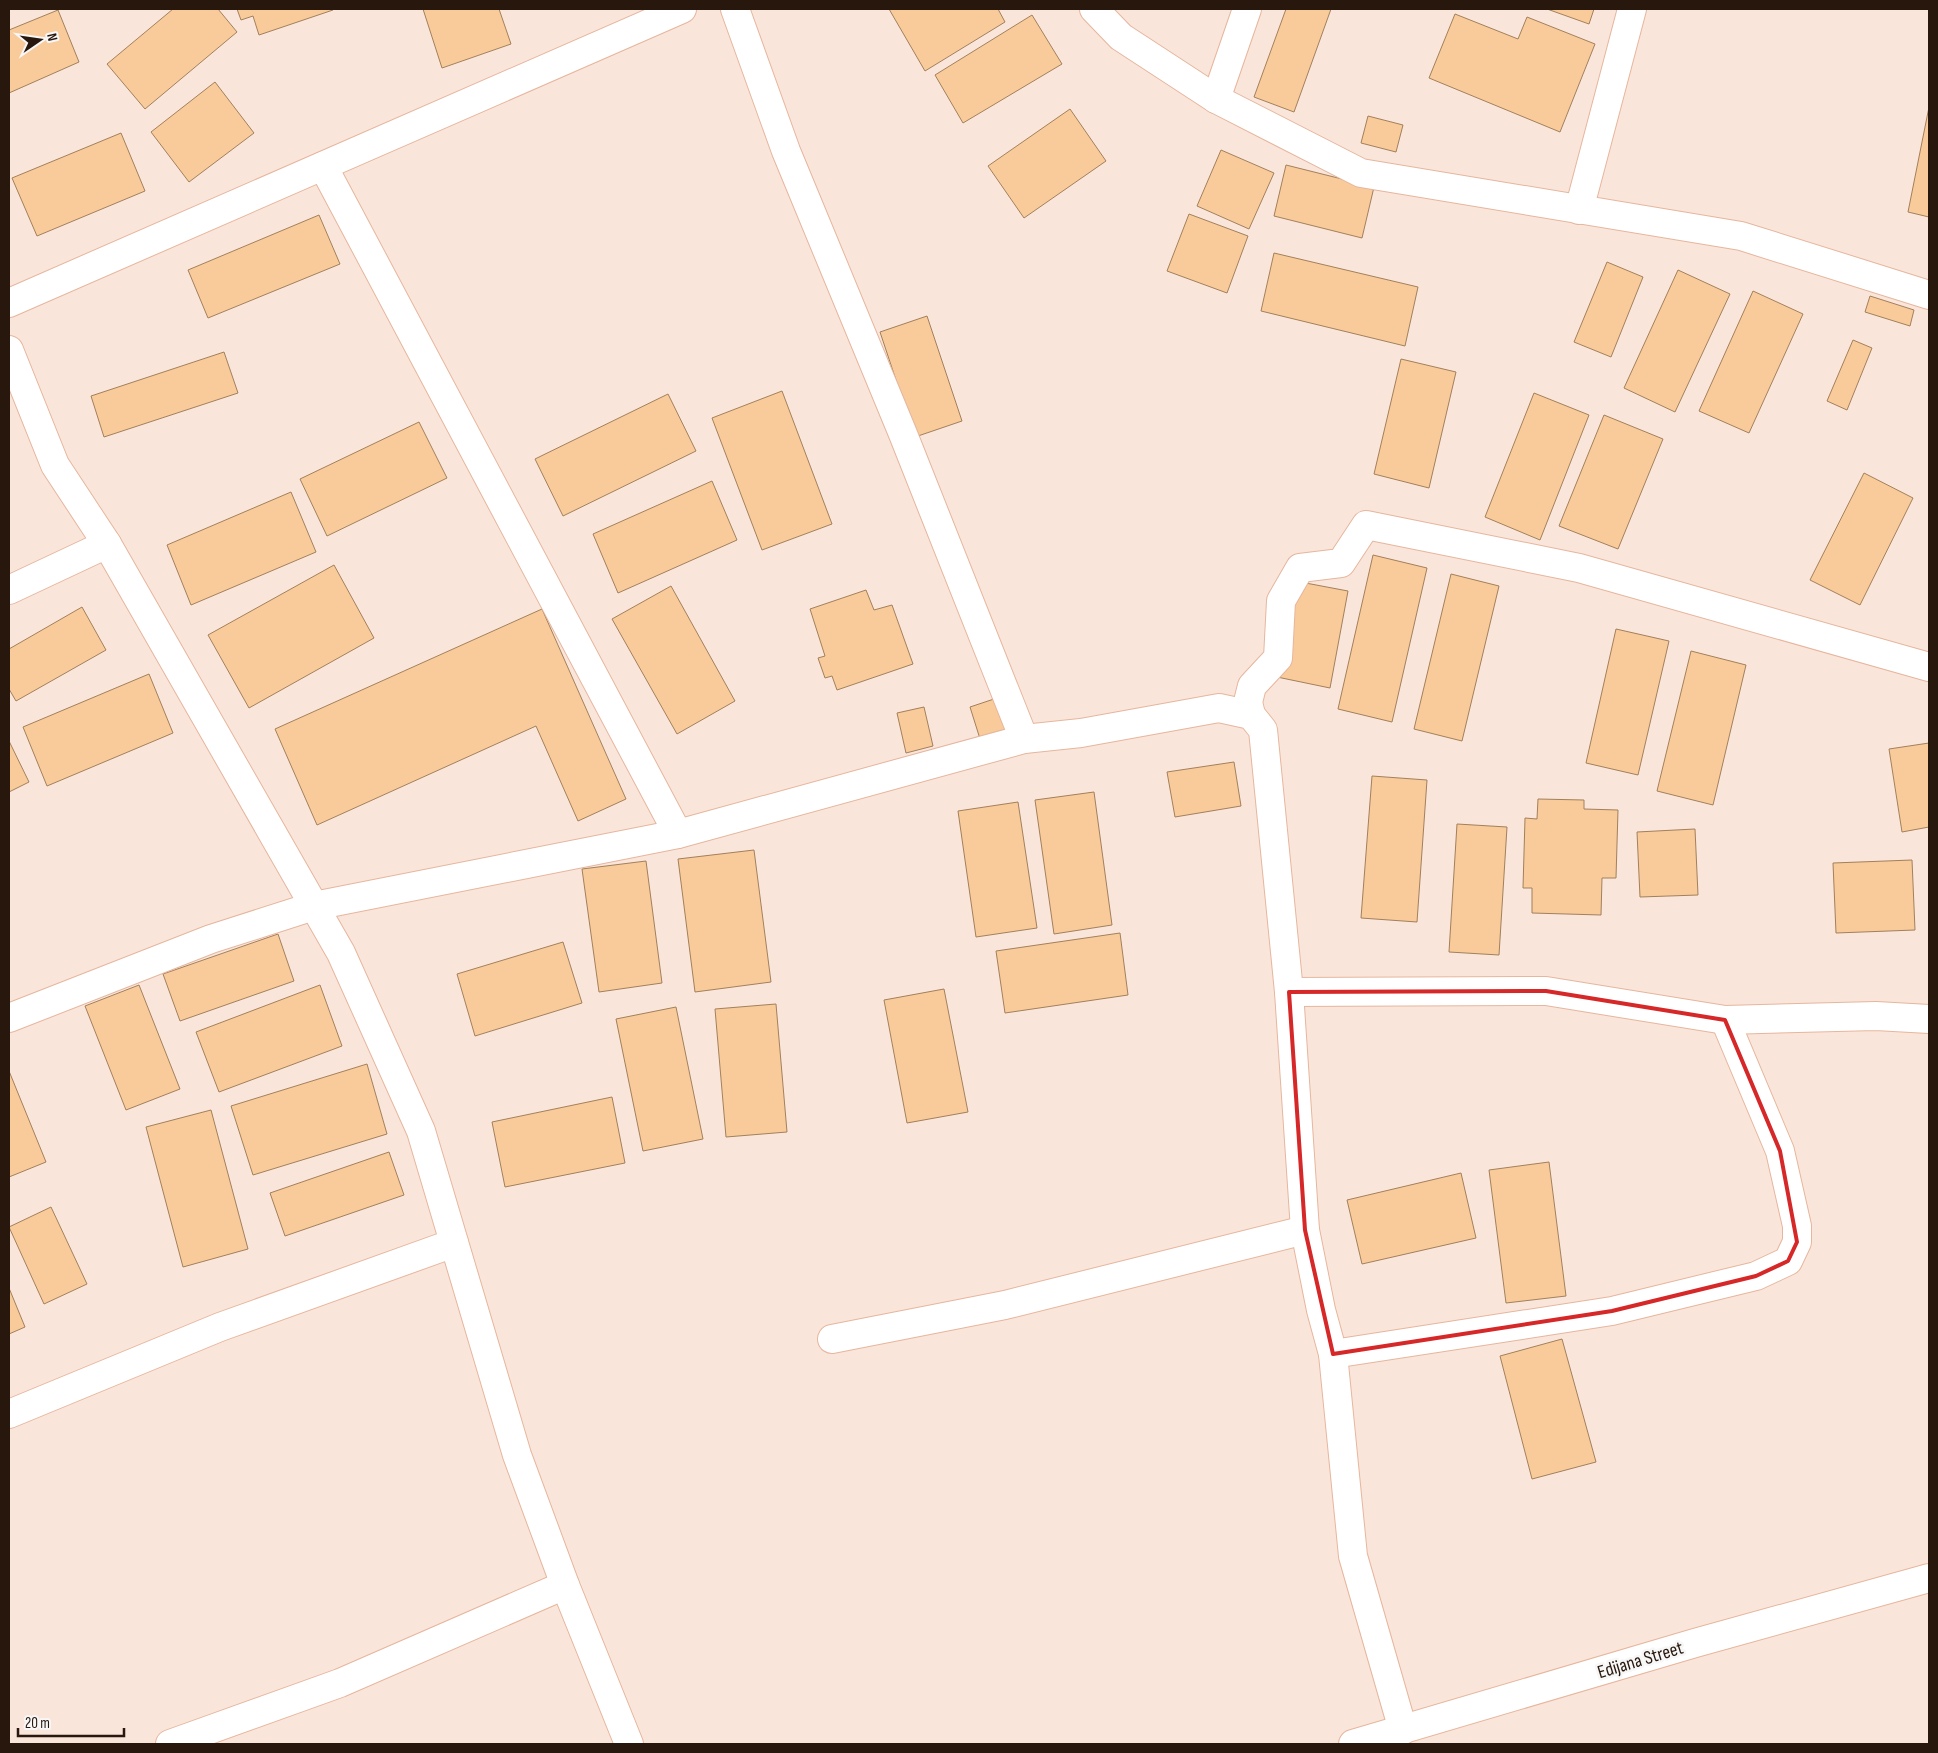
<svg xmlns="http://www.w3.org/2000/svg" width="1938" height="1753" viewBox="0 0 1938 1753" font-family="'Sofia Sans Condensed',sans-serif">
<rect width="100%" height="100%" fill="#fae5db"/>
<g fill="#f9cb9a" stroke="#a2805b">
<polygon points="173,9 218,9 237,32 145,109 107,64"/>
<polygon points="237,9 332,9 333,10 259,35 253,16 241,20"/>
<polygon points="423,9 499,9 511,44 442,68"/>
<polygon points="889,9 998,9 1005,22 925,71"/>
<polygon points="1286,9 1331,9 1294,112 1254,97"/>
<polygon points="1547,9 1594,9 1589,24"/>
<polygon points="58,10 79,62 9,93 9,30"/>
<polygon points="1455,14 1518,39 1527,17 1595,44 1560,132 1429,78"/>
<polygon points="1032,15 1062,64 963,123 935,75"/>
<polygon points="215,82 254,133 189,182 151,132"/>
<polygon points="1929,107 1929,217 1908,212"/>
<polygon points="1070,109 1106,161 1024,218 988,166"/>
<polygon points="1368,116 1403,125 1396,152 1361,143"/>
<polygon points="121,133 145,191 37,236 12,178"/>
<polygon points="1221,150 1274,173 1249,229 1197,206"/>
<polygon points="1286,165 1374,187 1362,238 1274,216"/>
<polygon points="1189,214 1248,236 1227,293 1167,271"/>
<polygon points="319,215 340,264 208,318 188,270"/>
<polygon points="1274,253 1418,287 1405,346 1261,311"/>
<polygon points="1607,262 1643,277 1611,357 1574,342"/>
<polygon points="1678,270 1730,294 1675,412 1624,388"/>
<polygon points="1753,291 1803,314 1749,433 1699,411"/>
<polygon points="1870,296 1914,310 1910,326 1865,312"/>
<polygon points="927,316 962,421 915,437 880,332"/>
<polygon points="1853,340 1872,348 1847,410 1827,401"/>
<polygon points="224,352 238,393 104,437 91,396"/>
<polygon points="1401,359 1456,372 1429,488 1374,474"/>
<polygon points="782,391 832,524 762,550 712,418"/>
<polygon points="1534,393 1589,415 1540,540 1485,517"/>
<polygon points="668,394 696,451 563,516 535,459"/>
<polygon points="1604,415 1663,439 1618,549 1559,526"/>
<polygon points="419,422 447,478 327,536 300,479"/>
<polygon points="1864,473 1913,498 1860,605 1810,580"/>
<polygon points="712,481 737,540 618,593 593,534"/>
<polygon points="291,492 316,552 191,605 167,545"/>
<polygon points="1373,555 1427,568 1392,722 1338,709"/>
<polygon points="334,565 374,638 249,708 208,635"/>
<polygon points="1451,574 1499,586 1462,741 1414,729"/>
<polygon points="1295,581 1348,591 1330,688 1277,677"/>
<polygon points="671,586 735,701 677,734 612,619"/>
<polygon points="866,590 874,610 892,605 913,664 837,690 832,676 825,678 818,658 825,656 810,609"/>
<polygon points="82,607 106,650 16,701 9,689 9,649"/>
<polygon points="542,609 626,799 578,821 536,726 317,825 275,729"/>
<polygon points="1616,629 1669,641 1638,775 1586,763"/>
<polygon points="1691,651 1746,665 1713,805 1657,791"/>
<polygon points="149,674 173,733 47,786 23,727"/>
<polygon points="997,698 1009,733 981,742 970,707"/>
<polygon points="924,707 933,746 906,753 897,713"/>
<polygon points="9,741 29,782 9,792"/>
<polygon points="1929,743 1929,827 1902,832 1889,749"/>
<polygon points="1234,762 1241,806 1175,817 1167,772"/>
<polygon points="1372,776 1427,780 1417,922 1361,918"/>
<polygon points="1094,792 1112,925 1054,934 1035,800"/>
<polygon points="1538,799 1584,800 1584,809 1618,810 1616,878 1602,878 1601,915 1532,913 1532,888 1523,888 1525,818 1537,819"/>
<polygon points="1018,802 1037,928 976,937 958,811"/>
<polygon points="1457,824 1507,827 1499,955 1449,952"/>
<polygon points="1695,829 1698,895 1640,897 1637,832"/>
<polygon points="754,850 771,982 695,992 678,859"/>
<polygon points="1912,860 1915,930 1836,933 1833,863"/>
<polygon points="646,861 662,983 599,992 582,869"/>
<polygon points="1120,933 1128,995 1005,1013 996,951"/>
<polygon points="278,934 294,981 180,1021 163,974"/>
<polygon points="563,942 582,1003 475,1036 457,974"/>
<polygon points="139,985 180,1089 126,1110 85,1006"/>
<polygon points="320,985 342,1046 219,1092 196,1032"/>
<polygon points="944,989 968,1112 907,1123 884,1000"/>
<polygon points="776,1004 787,1132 726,1137 715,1009"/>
<polygon points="676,1007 703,1139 643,1151 616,1019"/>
<polygon points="367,1064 387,1134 253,1175 231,1106"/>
<polygon points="9,1071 46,1162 9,1177"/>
<polygon points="612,1097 625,1163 505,1187 492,1122"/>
<polygon points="211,1110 248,1249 183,1267 146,1127"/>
<polygon points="389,1152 404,1195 285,1236 270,1193"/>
<polygon points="1549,1162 1566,1296 1506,1303 1489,1170"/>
<polygon points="1461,1173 1476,1238 1362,1264 1347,1200"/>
<polygon points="51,1207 87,1284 44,1304 9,1227"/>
<polygon points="9,1288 25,1327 9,1334"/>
<polygon points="1562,1339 1596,1462 1532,1479 1500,1356"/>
</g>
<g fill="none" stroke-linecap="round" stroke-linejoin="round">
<defs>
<g id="minor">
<polyline points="735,9 786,151 903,434 1024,739"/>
<polyline points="1094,9 1121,37 1216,99 1361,173 1741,236 1929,295"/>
<polyline points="1216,99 1247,9"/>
<polyline points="323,166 678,834"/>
<polyline points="1579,210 1632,9"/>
<polyline points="9,303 682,9"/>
<polyline points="9,350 55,465 107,544 341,953 421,1131 517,1455 565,1585 629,1744"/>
<polyline points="9,590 107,544"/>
<polyline points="1251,715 1248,702 1252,686 1278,658 1281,601 1300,568 1341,563 1366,525 1579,568 1929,667"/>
<polyline points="1289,992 1546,991 1725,1020 1876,1016 1929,1019"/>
<polyline points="9,1018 211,939 314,906 678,834 1024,739 1081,733 1219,708 1251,715 1263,730 1289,992 1305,1230 1321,1310 1333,1354 1353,1556 1403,1730"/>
<polyline points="832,1339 1005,1305 1305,1230"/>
<polyline points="1333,1354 1612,1311 1756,1276 1788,1261 1797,1242 1797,1226 1780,1151 1725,1020"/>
<polyline points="9,1414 220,1327 454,1243"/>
<polyline points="170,1744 340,1683 565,1585"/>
<polyline points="1353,1744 1695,1643 1929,1578"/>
</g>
</defs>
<use href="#minor" stroke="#e6b69d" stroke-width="30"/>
<use href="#minor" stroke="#fff" stroke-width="28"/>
</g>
<path fill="none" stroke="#d62828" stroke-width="4" stroke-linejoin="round" d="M1546,991l179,29 55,131 17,91 -9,19 -32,15 -144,35 -279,43 -28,-124 -16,-238z"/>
<g text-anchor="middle" stroke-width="5" stroke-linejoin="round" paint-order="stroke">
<g font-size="19" fill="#28170d" stroke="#f7f7f7">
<text transform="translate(1640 1659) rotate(-17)" y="7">Edijana Street</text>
</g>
</g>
<rect width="1938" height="1753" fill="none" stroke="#28170d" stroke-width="20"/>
<g transform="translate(40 40) rotate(77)" stroke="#f7f7f7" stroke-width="4" paint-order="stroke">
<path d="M0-4L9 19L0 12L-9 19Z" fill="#28170d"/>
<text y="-8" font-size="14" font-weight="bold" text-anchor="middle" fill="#28170d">N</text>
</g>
<path d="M18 1728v8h106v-8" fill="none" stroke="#28170d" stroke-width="2.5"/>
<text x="25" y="1728" font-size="15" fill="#28170d" stroke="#f7f7f7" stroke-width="4" paint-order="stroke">20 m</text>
</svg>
